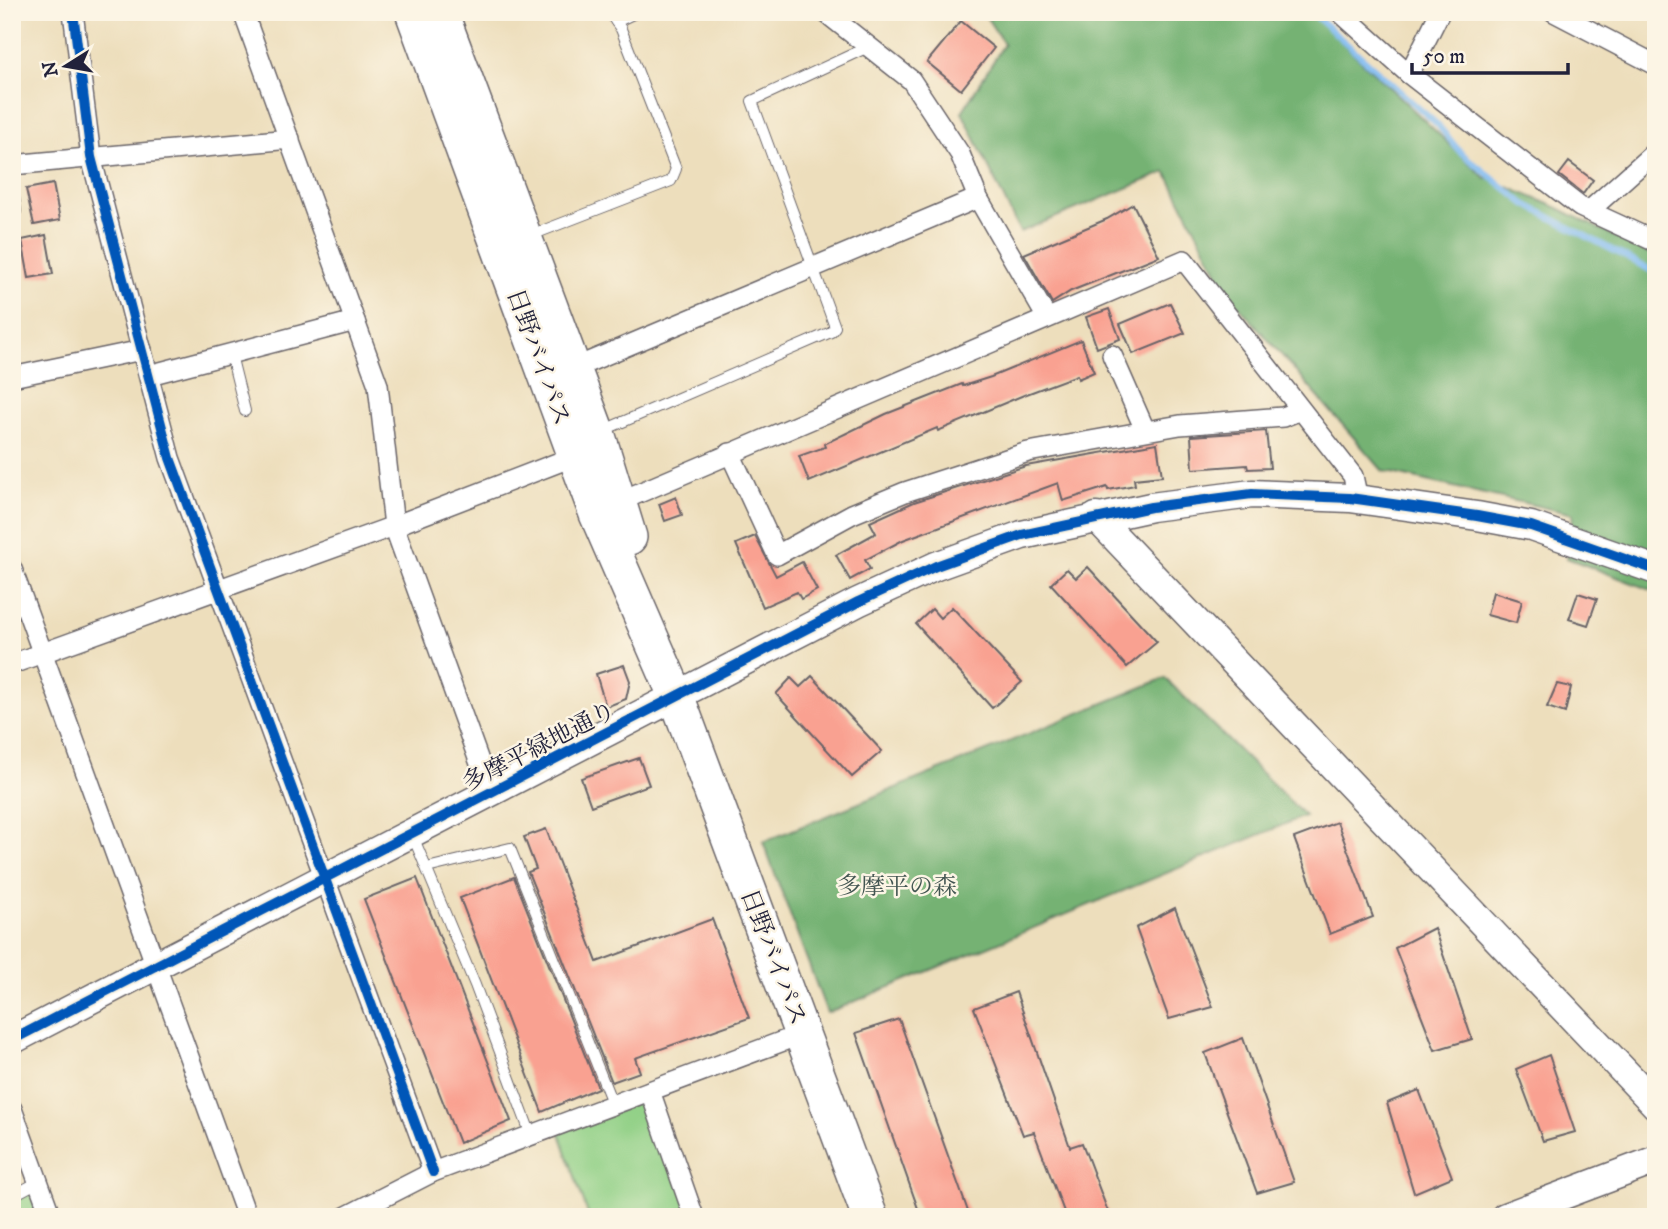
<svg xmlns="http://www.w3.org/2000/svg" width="1668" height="1229" viewBox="0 0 1668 1229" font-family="'IM FELL DW Pica','Noto Serif JP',serif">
<rect width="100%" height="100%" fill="#fcf5e5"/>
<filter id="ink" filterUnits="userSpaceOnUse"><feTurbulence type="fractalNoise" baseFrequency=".0143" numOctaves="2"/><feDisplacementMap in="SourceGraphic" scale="14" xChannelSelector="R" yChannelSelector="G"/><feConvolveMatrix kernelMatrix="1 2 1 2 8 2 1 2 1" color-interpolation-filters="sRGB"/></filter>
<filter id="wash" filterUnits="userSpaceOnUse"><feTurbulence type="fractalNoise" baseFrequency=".00686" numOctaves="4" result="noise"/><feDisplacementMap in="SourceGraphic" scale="28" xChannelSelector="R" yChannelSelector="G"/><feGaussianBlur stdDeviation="1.57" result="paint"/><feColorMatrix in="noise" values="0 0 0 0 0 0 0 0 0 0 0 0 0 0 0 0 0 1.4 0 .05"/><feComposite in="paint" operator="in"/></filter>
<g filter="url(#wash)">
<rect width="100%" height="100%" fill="#eddebc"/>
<g fill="#91d086" stroke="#5a7960" stroke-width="2">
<polygon points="650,1091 694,1217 589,1217 557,1125"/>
<polygon points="33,1190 44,1217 12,1217 12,1202"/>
</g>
<g fill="#74b273" stroke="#4b6a57" stroke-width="2">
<polygon points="983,12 1310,12 1484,177 1558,208 1656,257 1656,592 1567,558 1573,514 1383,471 1229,295 1166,172 1020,232 962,112 1004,44"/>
<polygon points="1165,678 1305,816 827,1013 763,842"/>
</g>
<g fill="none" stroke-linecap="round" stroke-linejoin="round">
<polyline stroke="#80bbf2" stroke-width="6" points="1311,12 1438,125 1460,152 1525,204 1656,273"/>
</g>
<g id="blocks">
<g fill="#f9a191">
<polygon points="961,21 994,48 961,90 927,62"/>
<polygon points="1569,162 1593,180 1583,194 1559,175"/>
<polygon points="53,184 60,220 34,225 26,189"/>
<polygon points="1133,204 1159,256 1071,291 1052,303 1024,254 1107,219"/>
<polygon points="46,235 53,274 29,278 22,240"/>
<polygon points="1170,303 1185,333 1133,354 1120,324"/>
<polygon points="1109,309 1120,339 1097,348 1086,317"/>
<polygon points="1081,340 1094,372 1078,379 1077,375 1024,395 938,431 937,428 809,482 799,456 825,447 824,444 886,414 962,384 963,386 991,377"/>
<polygon points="1266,431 1270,468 1248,469 1247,465 1193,469 1191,436"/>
<polygon points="1157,443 1162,476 1134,479 1135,485 1108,490 1107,487 1063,501 1058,483 903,540 865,560 870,569 850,580 836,555 876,533 870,522 914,502 1026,466"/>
<polygon points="676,497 682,515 665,521 659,504"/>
<polygon points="755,536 776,576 802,562 817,590 801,599 797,592 763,607 736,544"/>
<polygon points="1088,567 1157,642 1127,667 1051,584 1067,569 1076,578"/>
<polygon points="1493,592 1522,601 1516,623 1487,615"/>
<polygon points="1578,593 1597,599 1588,625 1569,619"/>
<polygon points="952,607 1022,682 992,708 916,624 932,609 940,618"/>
<polygon points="624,665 630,681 626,699 606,707 596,674"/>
<polygon points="812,676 882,751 852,777 776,694 791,678 800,687"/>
<polygon points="1557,684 1571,687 1565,713 1547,707"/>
<polygon points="639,758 649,785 591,806 581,778"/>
<polygon points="1337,822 1373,917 1330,934 1294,838"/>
<polygon points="546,829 597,962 712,919 749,1018 635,1058 640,1072 612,1082 528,872 536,869 524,837"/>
<polygon points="514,877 598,1088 542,1112 460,898"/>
<polygon points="417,878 511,1121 459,1143 364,899"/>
<polygon points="1175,908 1213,1007 1169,1019 1136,928"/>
<polygon points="1434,928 1472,1039 1435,1050 1395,948"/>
<polygon points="1016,992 1070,1147 1082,1143 1110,1217 1066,1217 1034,1132 1023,1135 974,1008"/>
<polygon points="899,1019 970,1217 921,1217 856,1033"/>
<polygon points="1243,1038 1294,1182 1257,1193 1205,1053"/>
<polygon points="1549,1055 1575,1132 1543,1141 1516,1069"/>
<polygon points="1419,1090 1452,1177 1414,1193 1387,1103"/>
</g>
</g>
</g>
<g filter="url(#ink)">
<use href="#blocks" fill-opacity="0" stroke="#696468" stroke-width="2"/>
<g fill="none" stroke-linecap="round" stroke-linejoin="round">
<defs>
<g id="lane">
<polyline points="616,22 637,12"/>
<polyline points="12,183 16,211"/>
<polyline points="529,236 671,181 676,169 621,29 609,12"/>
<polyline points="231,355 245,411"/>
<polyline points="604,430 831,332 835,327 752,101 868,47"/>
<polyline points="412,834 475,985 531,1135"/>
<polyline points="427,868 510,848 613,1105"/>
<polyline points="12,1196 38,1182"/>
</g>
<g id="street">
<polyline points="73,12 91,157 170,458 433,1172"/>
<polyline points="243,12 378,385 394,526 491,794"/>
<polyline points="825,12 911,80 960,154 978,198 1047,318"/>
<polyline points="1340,12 1409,74 1580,207 1656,242"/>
<polyline points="1554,12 1656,65"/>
<polyline points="1409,74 1440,12"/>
<polyline points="12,165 290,139"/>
<polyline points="1590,210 1656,151"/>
<polyline points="1112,355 1145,430"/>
<polyline points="572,369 978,198"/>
<polyline points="149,375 355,321"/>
<polyline points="12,377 142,350"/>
<polyline points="730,453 777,555 852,514 905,492 1028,452 1180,425 1283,417 1301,410"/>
<polyline points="618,502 1184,260 1353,476 1358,499"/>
<polyline points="12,569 247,1217"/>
<polyline points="12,664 394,526 575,456"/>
<polyline points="650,1091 694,1217"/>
<polyline points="12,1109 51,1217"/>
<polyline points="345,1217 433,1172 802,1034"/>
</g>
<g id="secondary">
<polyline points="1096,517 1656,1105"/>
<polyline points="12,1040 858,602 936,566 1022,535 1151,507 1252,494 1350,498 1477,516 1531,526 1656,570"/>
<polyline points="1505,1217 1656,1160"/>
</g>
<g id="highway">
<polyline points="413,12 597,514 677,698 870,1217"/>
<polyline points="440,12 597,433 629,537"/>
</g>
</defs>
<use href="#lane" stroke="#696468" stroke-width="12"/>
<use href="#street" stroke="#696468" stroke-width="22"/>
<use href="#secondary" stroke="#696468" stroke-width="31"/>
<use href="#highway" stroke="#696468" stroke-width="38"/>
<use href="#lane" stroke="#fff" stroke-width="10"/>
<use href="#street" stroke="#fff" stroke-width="19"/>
<use href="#secondary" stroke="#fff" stroke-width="28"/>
<use href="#highway" stroke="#fff" stroke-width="35"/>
<defs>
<g id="cycleway">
<polyline points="73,12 91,157 170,458 433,1172"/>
<polyline points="12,1040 858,602 936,566 1022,535 1151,507 1252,494 1350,498 1477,516 1531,526 1656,570"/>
</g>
</defs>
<use href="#cycleway" stroke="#fcf5e5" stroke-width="15"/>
<use href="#cycleway" stroke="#0057b8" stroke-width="10"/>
</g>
</g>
<g text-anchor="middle" stroke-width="5" stroke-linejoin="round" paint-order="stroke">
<g font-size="24" fill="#22223b" stroke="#fcf5e5">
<text transform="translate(539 357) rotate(70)" y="8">日野バイパス</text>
<text transform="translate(539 746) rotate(-27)" y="8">多摩平緑地通り</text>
<text transform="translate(774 957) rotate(69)" y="8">日野バイパス</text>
</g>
<g font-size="24" fill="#435652" stroke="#fcf5e5">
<text x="897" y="894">多摩平の森</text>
</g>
</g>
<rect width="1668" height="1229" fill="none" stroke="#fcf5e5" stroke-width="42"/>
<g transform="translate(66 66) rotate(259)" stroke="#fcf5e5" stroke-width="5" paint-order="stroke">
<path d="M0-5L12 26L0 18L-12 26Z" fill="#22223b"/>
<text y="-10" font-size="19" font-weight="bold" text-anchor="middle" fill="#22223b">N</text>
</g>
<path d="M1412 63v10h156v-10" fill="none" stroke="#22223b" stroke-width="3.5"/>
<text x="1423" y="63" font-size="21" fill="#22223b" stroke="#fcf5e5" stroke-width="5" paint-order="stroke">50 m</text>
</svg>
